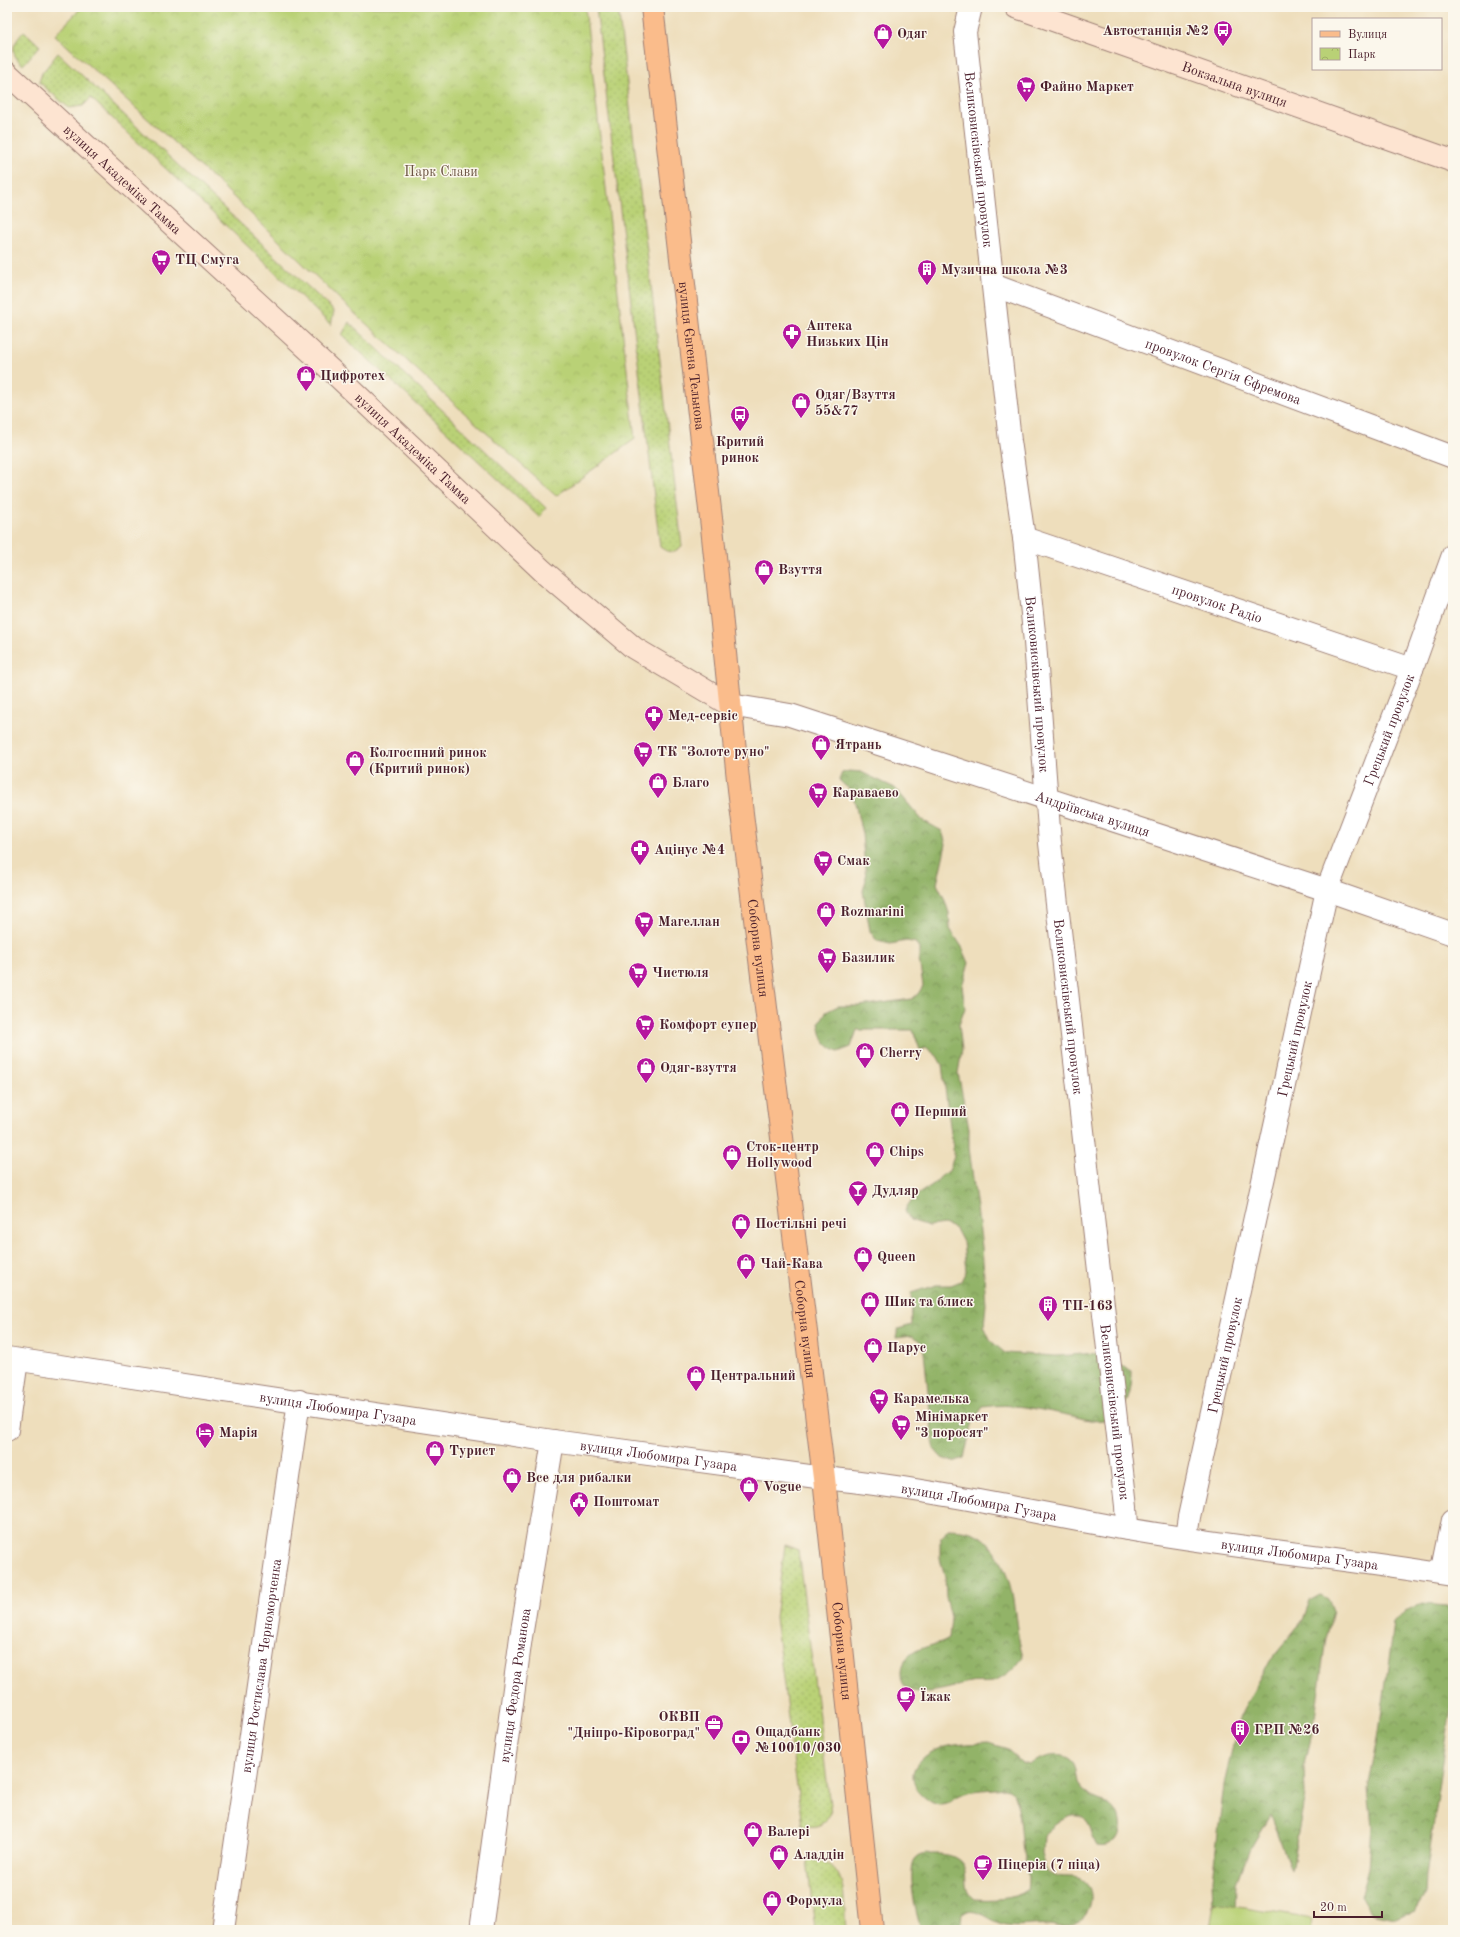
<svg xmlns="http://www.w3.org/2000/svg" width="1460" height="1937" viewBox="0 0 1460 1937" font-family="'Old Standard TT',serif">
<defs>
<pattern id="grass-dots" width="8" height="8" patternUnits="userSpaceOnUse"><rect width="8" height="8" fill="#b9d176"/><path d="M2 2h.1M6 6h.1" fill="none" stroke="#a1b366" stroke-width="1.8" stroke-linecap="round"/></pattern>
<pattern id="forest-crowns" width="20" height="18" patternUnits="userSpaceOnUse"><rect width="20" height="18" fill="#92b367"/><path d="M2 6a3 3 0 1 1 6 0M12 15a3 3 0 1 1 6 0" fill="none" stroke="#799155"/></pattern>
<pattern id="park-crowns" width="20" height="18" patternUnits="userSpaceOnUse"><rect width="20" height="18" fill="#b9d176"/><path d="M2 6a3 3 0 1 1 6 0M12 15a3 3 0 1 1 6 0" fill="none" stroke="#a1b366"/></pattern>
</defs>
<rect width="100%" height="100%" fill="#fbf7ec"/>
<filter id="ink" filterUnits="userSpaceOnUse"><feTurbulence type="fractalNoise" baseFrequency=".025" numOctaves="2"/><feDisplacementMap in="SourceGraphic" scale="8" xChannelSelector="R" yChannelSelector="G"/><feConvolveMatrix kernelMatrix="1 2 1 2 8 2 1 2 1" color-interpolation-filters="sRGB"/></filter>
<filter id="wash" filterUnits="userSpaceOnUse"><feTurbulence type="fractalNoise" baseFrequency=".012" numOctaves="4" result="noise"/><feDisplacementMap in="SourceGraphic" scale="16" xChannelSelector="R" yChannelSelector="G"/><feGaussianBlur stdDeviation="0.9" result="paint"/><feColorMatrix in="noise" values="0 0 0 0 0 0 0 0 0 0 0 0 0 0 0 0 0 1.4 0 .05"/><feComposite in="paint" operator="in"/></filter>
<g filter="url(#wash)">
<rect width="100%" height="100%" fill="#eedebc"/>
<g fill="url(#grass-dots)" stroke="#827850">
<path d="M596,7h22l64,539c-8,7 -13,8 -22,1z"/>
<path d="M24,31l16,15 -17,19c-15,-13 -10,-21 1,-34z"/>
<polygon points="58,53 334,311 331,325 91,98 83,106 69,108 39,82 42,73"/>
<polygon points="349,322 546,508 539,517 342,335"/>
<path d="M785,1545l13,5 33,263c-9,14 -13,14 -29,13l-27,-209z"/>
<path d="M807,1859c43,0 36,39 39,71h-31z"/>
</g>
<g fill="url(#forest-crowns)" stroke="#6e6949">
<path d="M849,771l12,1 34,16 27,32 20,11 4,13 -9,40 7,14 5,15 1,16 12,18 7,16 -7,23 3,22 -6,17 3,25 -4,23 11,55v20l13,99 4,57 -2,22 7,15 14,12 51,3 41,-3 35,18c0,18 -4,40 -22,47 -14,6 -28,0 -42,-3 -28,-5 -56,-13 -85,-8l-10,14 -9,37 -11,4 -11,-4 -8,-9 -10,-97 -4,-11 -8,-5 -16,2 2,-9 14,-4 -1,-32 25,-8h15l10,-4 5,-10 -3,-29 -7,-13 -12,-5 -15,2 -19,-6 -5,-10c7,-13 15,-17 27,-25 7,-5 7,-9 17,-14l5,-15 -12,-91 -5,-9 -10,-8 -7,2 -7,-20h-56l-6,17 -13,5c-15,-7 -16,-13 -19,-29l7,-11 12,-6h21l53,-7 6,-5 5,-8 -4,-27v-10l-3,-6 -9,-2 -17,3 -13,-3 -7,-10 -7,-40 3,-11 -4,-46 -9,-40c-3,-6 -9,-8 -14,-14l3,-7z"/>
<path d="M949,1529c24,1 34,5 48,26 21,32 15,66 26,101 -5,10 -13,17 -23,23 -9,6 -20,2 -30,4 -17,3 -70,24 -69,-10 0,-5 1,-10 5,-14 10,-13 29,-12 43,-21l2,-20 -5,-20 -1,-22 -5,-17v-20z"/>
<polygon points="1321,1594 1328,1598 1333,1612 1326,1639 1314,1725 1304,1768 1305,1795 1291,1870 1270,1815 1249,1851 1237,1883 1236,1916 1222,1919 1213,1907 1212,1880 1224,1785 1239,1718 1269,1661 1303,1620 1310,1600"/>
<polygon points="1422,1604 1448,1606 1453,1614 1453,1695 1426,1875 1425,1894 1414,1911 1394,1918 1371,1913 1361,1896 1369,1868 1372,1827 1368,1789 1379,1732 1394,1623 1405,1611"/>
<path d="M988,1743l20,6 14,13 8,2c12,-6 25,-12 38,-6 11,6 7,18 11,27 7,12 22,13 31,20 12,8 14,28 4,37 -6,5 -10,5 -17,4 -5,-7 -5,-19 -11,-25 -14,-15 -33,6 -43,14l-1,18 5,18c13,9 20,4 32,7 13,4 14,22 10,31 -5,10 -13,16 -24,18 -4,1 -10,-2 -15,-2 -17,-2 -34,4 -51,-2 -13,-4 -23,-17 -37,-9l-2,16h-38c-6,-12 -16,-61 -6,-71 5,-5 11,-5 17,-5 8,0 17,0 24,5 13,8 6,24 11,33 1,3 5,5 7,7 15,1 40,1 52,-9 3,-14 -2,-24 -4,-37 -2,-19 -2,-41 -9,-58 -2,-5 -5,-6 -10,-7 -13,2 -29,1 -42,6 -8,2 -12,10 -22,10 -13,-1 -28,-15 -27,-29 0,-10 12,-20 21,-24 16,-8 37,-7 54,-8z"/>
</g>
<polygon fill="url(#park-crowns)" stroke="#827850" points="82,7 585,7 635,439 556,496 350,309 223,187 55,35"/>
<polygon fill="#b9d176" stroke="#827850" points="1214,1903 1312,1919 1310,1930 1210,1930"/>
</g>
<g filter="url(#ink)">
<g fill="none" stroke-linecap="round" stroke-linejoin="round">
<defs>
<g id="minor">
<path id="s1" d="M971,7l-6,25 45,409 14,97 11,104 15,201 76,663 1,23"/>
<path id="s2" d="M993,285l460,172"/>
<path id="s3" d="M1024,538l388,131"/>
<polyline points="7,1430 17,1360"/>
<path id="s4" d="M824,1478c102,10 202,33 303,51 108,19 218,29 326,47"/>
<path id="s5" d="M1186,1537l3,-20 138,-627 85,-221 41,-114"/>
<polyline points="1442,1574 1453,1520"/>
<path id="s6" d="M223,1930l76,-529"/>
<path id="s7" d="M481,1930l40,-293 32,-196"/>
</g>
<g id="tertiary">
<path id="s8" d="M730,705l60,10 537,175 126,44"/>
<path id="s9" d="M7,1358l546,83 271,37"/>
</g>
<g id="secondary">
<path id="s10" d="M1016,7l437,154"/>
<path id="s11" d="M7,73l327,300 209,198 91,77 96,57"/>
</g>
<g id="primary">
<path id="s12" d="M652,7l60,520 27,262 85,689 48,452"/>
</g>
</defs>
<use href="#minor" stroke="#9c7e74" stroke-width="24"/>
<use href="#tertiary" stroke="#9c7e74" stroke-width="24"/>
<use href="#secondary" stroke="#9c7e74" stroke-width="24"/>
<use href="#primary" stroke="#9c7e74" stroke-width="24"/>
<use href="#minor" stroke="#fff" stroke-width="22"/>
<use href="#tertiary" stroke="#fff" stroke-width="22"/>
<use href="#secondary" stroke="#fde4d1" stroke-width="22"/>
<use href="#primary" stroke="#fabc8b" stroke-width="22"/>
</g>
</g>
<defs>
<symbol id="bus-pin" viewBox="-11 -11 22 30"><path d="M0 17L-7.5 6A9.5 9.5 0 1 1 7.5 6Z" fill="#b5179e" stroke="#fbf7ec"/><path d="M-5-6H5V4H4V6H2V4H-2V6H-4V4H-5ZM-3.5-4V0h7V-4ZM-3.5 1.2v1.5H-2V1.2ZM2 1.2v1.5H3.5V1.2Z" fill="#fff"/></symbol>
<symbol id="shop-pin" viewBox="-11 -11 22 30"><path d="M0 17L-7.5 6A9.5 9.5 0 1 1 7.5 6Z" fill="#b5179e" stroke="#fbf7ec"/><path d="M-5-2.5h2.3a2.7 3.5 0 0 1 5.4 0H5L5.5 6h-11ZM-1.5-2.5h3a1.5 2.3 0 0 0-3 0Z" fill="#fff"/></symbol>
<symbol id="supermarket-pin" viewBox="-11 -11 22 30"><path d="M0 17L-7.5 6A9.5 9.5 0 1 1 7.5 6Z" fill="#b5179e" stroke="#fbf7ec"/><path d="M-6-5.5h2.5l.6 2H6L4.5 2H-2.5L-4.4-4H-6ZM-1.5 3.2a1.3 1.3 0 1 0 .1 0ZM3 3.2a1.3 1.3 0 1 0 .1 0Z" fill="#fff"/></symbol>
<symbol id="building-pin" viewBox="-11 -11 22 30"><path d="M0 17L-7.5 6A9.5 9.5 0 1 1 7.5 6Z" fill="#b5179e" stroke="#fbf7ec"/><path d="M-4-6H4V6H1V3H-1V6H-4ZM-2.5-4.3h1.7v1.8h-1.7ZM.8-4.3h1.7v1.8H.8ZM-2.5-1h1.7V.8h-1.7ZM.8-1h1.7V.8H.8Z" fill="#fff"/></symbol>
<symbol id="pharmacy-pin" viewBox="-11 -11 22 30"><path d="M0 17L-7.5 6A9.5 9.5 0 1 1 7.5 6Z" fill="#b5179e" stroke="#fbf7ec"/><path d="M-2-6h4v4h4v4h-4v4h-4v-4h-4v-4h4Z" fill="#fff"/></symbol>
<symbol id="bar-pin" viewBox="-11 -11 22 30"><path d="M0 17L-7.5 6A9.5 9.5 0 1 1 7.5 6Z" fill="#b5179e" stroke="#fbf7ec"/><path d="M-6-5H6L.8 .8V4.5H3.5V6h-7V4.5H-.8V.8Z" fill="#fff"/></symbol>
<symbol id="hotel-pin" viewBox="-11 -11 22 30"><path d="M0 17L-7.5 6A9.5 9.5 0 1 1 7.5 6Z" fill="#b5179e" stroke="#fbf7ec"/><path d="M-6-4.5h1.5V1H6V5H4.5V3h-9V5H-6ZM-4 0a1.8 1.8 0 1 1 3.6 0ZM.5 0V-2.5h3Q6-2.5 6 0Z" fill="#fff"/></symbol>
<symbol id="civic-pin" viewBox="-11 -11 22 30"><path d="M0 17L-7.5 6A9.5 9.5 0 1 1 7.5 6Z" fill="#b5179e" stroke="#fbf7ec"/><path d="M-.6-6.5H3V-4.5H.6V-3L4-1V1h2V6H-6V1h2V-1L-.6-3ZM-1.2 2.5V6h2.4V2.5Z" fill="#fff"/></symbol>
<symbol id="cafe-pin" viewBox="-11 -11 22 30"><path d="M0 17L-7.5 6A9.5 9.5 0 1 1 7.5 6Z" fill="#b5179e" stroke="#fbf7ec"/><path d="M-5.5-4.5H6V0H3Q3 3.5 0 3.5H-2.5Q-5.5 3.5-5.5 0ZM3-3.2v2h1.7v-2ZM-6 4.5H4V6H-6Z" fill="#fff"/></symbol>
<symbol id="office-pin" viewBox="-11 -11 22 30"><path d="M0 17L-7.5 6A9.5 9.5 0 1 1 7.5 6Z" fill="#b5179e" stroke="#fbf7ec"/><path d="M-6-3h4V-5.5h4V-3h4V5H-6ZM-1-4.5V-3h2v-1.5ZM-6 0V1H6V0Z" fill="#fff"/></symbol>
<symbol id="bank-pin" viewBox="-11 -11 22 30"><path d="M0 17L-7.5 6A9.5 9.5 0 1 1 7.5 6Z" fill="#b5179e" stroke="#fbf7ec"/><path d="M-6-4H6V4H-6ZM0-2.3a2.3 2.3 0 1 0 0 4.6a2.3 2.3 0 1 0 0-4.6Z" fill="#fff"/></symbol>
</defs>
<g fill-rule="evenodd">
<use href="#bus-pin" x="1212" y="19" width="22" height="30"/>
<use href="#shop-pin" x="872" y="22" width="22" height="30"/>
<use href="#supermarket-pin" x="1015" y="75" width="22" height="30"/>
<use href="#supermarket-pin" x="150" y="248" width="22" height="30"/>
<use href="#building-pin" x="916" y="258" width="22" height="30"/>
<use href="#pharmacy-pin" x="781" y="322" width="22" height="30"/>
<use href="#shop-pin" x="295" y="364" width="22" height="30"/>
<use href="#shop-pin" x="790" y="391" width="22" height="30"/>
<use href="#bus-pin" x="729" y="404" width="22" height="30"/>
<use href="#shop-pin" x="753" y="558" width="22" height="30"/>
<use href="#pharmacy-pin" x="643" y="704" width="22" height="30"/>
<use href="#shop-pin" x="810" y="733" width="22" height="30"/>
<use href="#supermarket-pin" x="632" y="740" width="22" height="30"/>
<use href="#shop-pin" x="344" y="749" width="22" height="30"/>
<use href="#shop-pin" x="647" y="771" width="22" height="30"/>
<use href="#supermarket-pin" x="807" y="781" width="22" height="30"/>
<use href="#pharmacy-pin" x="629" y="838" width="22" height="30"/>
<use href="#supermarket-pin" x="812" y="849" width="22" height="30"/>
<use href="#shop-pin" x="815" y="900" width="22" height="30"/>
<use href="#supermarket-pin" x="633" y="910" width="22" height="30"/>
<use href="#supermarket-pin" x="816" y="946" width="22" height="30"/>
<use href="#supermarket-pin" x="627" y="961" width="22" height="30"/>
<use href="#supermarket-pin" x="634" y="1013" width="22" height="30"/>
<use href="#shop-pin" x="854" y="1041" width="22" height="30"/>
<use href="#shop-pin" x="635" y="1056" width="22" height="30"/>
<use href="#shop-pin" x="889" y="1100" width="22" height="30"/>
<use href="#shop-pin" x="864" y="1140" width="22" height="30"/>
<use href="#shop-pin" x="721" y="1143" width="22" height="30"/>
<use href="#bar-pin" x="847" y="1179" width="22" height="30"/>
<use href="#shop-pin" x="730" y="1212" width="22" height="30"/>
<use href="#shop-pin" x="852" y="1245" width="22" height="30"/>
<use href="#shop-pin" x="735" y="1252" width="22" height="30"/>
<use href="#shop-pin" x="859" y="1290" width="22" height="30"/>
<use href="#building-pin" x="1037" y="1294" width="22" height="30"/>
<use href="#shop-pin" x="862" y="1336" width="22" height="30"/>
<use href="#shop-pin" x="685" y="1364" width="22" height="30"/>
<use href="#supermarket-pin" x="868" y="1387" width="22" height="30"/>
<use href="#supermarket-pin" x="890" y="1413" width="22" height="30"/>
<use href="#hotel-pin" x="194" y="1421" width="22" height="30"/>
<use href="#shop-pin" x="424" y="1439" width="22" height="30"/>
<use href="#shop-pin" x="501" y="1466" width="22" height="30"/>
<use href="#shop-pin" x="738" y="1475" width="22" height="30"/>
<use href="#civic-pin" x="568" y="1490" width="22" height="30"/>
<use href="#cafe-pin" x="895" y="1685" width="22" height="30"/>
<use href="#office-pin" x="703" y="1713" width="22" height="30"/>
<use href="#building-pin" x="1229" y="1718" width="22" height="30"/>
<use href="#bank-pin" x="730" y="1728" width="22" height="30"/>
<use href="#shop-pin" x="742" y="1820" width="22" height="30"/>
<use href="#shop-pin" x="768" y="1843" width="22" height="30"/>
<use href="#cafe-pin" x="972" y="1853" width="22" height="30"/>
<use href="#shop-pin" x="761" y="1889" width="22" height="30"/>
</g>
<g text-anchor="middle" stroke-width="3" stroke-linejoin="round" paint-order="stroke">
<g font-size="14" font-weight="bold" fill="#4a1f2b" stroke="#fbf7ec" text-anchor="start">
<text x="1209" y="35" text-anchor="end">Автостанція №2</text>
<text x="897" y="38">Одяг</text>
<text x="1040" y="91">Файно Маркет</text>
<text x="175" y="264">ТЦ Смуга</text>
<text x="941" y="274">Музична школа №3</text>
<text x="806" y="330">Аптека<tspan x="806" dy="16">Низьких Цін</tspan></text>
<text x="320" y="380">Цифротех</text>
<text x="815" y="399">Одяг/Взуття<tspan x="815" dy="16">55&amp;77</tspan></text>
<text x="740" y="446" text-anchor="middle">Критий<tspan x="740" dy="16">ринок</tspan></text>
<text x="778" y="574">Взуття</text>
<text x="668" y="720">Мед-сервіс</text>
<text x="835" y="749">Ятрань</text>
<text x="657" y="756">ТК "Золоте руно"</text>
<text x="369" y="757">Колгоспний ринок<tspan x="369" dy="16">(Критий ринок)</tspan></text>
<text x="672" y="787">Благо</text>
<text x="832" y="797">Караваево</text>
<text x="654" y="854">Ацінус №4</text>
<text x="837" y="865">Смак</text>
<text x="840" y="916">Rozmarini</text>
<text x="658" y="926">Магеллан</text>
<text x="841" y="962">Базилик</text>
<text x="652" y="977">Чистюля</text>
<text x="659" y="1029">Комфорт супер</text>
<text x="879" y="1057">Cherry</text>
<text x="660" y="1072">Одяг-взуття</text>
<text x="914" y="1116">Перший</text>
<text x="746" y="1151">Сток-центр<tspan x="746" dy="16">Hollywood</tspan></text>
<text x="889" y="1156">Chips</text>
<text x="872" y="1195">Дудляр</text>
<text x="755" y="1228">Постільні речі</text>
<text x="877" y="1261">Queen</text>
<text x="760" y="1268">Чай-Кава</text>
<text x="884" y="1306">Шик та блиск</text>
<text x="1062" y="1310">ТП-163</text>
<text x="887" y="1352">Парус</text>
<text x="710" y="1380">Центральний</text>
<text x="893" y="1403">Карамелька</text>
<text x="915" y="1421">Мінімаркет<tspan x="915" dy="16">"3 поросят"</tspan></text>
<text x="219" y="1437">Марія</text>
<text x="449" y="1455">Турист</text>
<text x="526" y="1482">Все для рибалки</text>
<text x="763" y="1491">Vogue</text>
<text x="593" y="1506">Поштомат</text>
<text x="920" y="1701">Їжак</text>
<text x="700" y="1721" text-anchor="end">ОКВП<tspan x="700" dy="16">"Дніпро-Кіровоград"</tspan></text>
<text x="1254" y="1734">ГРП №26</text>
<text x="755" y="1736">Ощадбанк<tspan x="755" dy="16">№10010/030</tspan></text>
<text x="767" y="1836">Валері</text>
<text x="793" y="1859">Аладдін</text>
<text x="997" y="1869">Піцерія (7 піца)</text>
<text x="786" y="1905">Формула</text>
</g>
<g font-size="14" fill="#4a1f2b" stroke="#fbf7ec">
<text dy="5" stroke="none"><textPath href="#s10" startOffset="232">Вокзальна вулиця</textPath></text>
<text dy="5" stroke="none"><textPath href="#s1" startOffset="154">Великовисківський провулок</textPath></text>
<text dy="5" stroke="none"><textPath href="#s11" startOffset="157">вулиця Академіка Тамма</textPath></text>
<text dy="5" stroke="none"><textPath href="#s12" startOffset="351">вулиця Євгена Тельнова</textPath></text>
<text dy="5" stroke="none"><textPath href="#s2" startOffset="246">провулок Сергія Єфремова</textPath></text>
<text dy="5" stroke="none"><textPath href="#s11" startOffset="553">вулиця Академіка Тамма</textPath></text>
<text dy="5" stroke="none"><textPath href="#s3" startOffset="204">провулок Радіо</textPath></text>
<text dy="5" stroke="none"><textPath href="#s1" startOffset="682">Великовисківський провулок</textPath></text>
<text dy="5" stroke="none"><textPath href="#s5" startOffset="834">Грецький провулок</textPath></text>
<text dy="5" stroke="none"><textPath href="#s8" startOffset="379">Андріївська вулиця</textPath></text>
<text dy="5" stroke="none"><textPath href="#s12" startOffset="947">Соборна вулиця</textPath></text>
<text dy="5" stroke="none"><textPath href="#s1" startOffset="1006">Великовисківський провулок</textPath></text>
<text dy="5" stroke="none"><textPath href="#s5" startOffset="510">Грецький провулок</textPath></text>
<text dy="5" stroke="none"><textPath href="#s12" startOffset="1331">Соборна вулиця</textPath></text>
<text dy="5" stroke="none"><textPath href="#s5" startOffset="186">Грецький провулок</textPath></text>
<text dy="5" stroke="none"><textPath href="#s9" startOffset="335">вулиця Любомира Гузара</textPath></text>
<text dy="5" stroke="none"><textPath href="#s1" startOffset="1414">Великовисківський провулок</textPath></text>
<text dy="5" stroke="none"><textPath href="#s9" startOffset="659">вулиця Любомира Гузара</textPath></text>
<text dy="5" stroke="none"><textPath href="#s4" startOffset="157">вулиця Любомира Гузара</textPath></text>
<text dy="5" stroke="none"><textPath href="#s4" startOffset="482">вулиця Любомира Гузара</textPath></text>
<text dy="5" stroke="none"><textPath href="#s12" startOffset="1655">Соборна вулиця</textPath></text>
<text dy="5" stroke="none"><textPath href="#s6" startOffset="267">вулиця Ростислава Черноморченка</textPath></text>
<text dy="5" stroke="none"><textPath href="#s7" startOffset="247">вулиця Федора Романова</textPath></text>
</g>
<g font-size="14" fill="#6b5442" stroke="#fbf7ec">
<text x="441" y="176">Парк Слави</text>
</g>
</g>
<rect width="1460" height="1937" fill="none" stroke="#fbf7ec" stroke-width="24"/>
<rect x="1312" y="18" width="130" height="52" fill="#fbf7ec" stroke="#b4a19f"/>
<rect x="1320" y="31" width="20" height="6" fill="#fabc8b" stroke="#b4a19f"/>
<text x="1348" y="38" font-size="12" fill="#4a1f2b">Вулиця</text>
<rect x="1320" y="48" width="20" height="12" fill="url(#park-crowns)" stroke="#b4a19f"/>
<text x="1348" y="58" font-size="12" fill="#4a1f2b">Парк</text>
<path d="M1314 1911v6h68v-6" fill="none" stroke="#4a1f2b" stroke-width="2"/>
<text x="1320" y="1911" font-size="12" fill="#4a1f2b" stroke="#fbf7ec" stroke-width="3" paint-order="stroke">20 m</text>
</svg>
